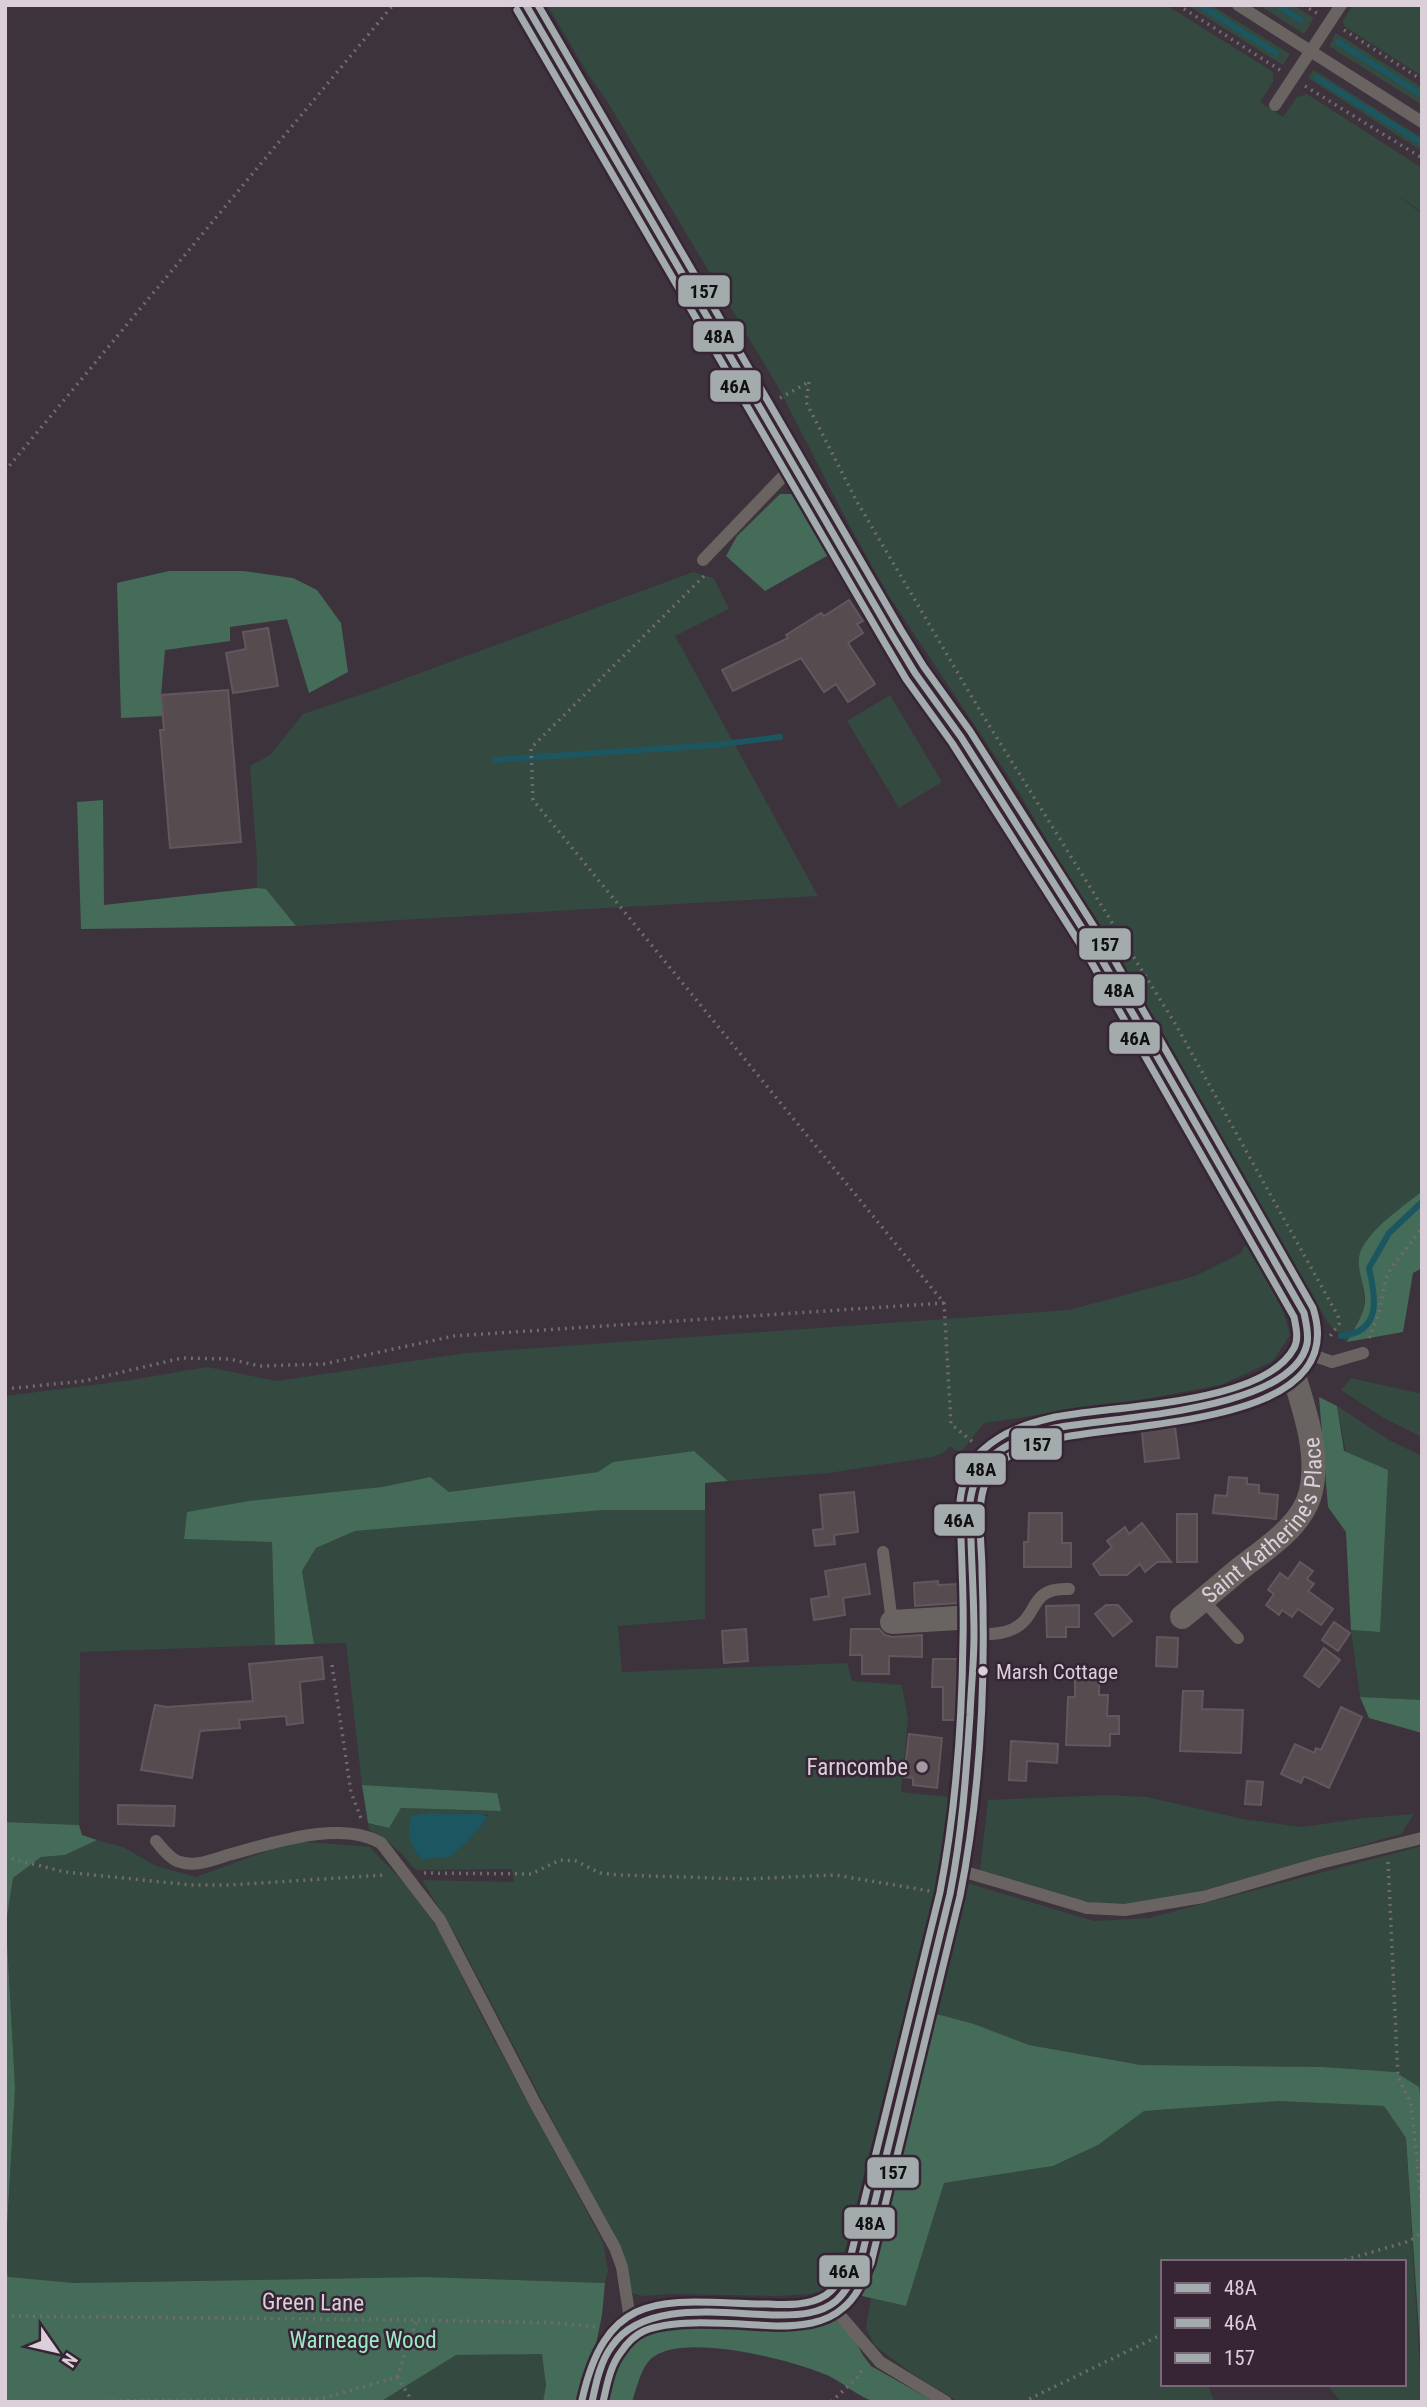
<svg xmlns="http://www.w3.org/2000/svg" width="1427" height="2407" viewBox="0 0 1427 2407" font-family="'Roboto Condensed',sans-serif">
<rect width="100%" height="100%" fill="#3d333c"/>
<g fill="#34493f" fill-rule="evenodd">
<polygon points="547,5 1166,5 1273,72 1273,82 1260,102 1283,117 1297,97 1307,94 1422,168 1422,212 1395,194 1422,214 1422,1191 1375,1232 1359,1263 1365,1300 1361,1317 1347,1342 1328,1323 1018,791 889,596 849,525 777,385 607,101 588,74"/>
<polygon points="1187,5 1211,5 1290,54 1283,65"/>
<polygon points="1259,5 1293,5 1314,18 1304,34"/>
<polygon points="1353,5 1422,5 1422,76 1344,26 1343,20"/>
<polygon points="1336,33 1422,87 1422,105 1329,46"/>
<polygon points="1314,70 1422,138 1422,151 1308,78"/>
<polygon points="693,572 714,578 729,609 675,636 818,896 296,926 266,890 257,888 257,861 250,766 270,755 303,714 377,689"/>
<polygon points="890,695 942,782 899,808 847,721"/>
<polygon points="1248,1239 1284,1313 1290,1335 1273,1361 1221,1385 1146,1399 984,1423 960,1453 950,1446 943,1453 933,1457 829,1473 728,1481 694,1451 613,1462 598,1472 449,1492 429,1477 383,1487 187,1512 184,1539 272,1542 275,1645 80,1652 79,1825 5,1822 5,1396 125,1381 207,1367 277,1381 466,1353 1069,1310 1195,1276 1241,1253"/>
<polygon points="1351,1378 1422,1394 1422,1437 1382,1417 1341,1390"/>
<polygon points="1337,1406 1389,1440 1422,1456 1422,1700 1360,1697 1351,1630 1380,1632"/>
<path d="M604,1510h101v109l-87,7 4,46 225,-9 5,18 50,4 6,34 -7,73 56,6c-36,156 -77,311 -115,466l-8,17 -9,8 -13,5 -35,2 -104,-2 -32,2 -9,-3 -9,-37 -164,-315 -37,-61 92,2 -2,-13 -96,1c-15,-17 -26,-30 -47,-40l-1,-7 21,5 12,-20 99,3 -3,-18 -135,-8 -16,-142 -32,1 -12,-73 14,-23 39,-17zM429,1813l52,1 7,1 1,2 -21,24 -18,15 -18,1z"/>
<polygon points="1109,1795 1147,1797 1243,1819 1302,1827 1364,1818 1414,1814 1401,1834 1190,1894 1142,1904 1105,1904 1079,1900 980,1871 988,1800"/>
<polygon points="97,1840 123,1847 156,1866 196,1877 294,1841 370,1847 407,1886 440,1932 484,2021 603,2242 608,2271 605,2283 424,2277 74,2283 8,2278 5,2263 15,2088 6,1923 13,1878 41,1857 65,1855"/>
<polygon points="1422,1846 1422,2105 1395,2072 1323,2067 1141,2065 1029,2045 974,2024 933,2013 967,1883 1094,1921 1149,1918"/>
<polygon points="1279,2101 1384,2106 1406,2138 1422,2402 1341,2402 1326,2384 1404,2384 1404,2262 1163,2262 1163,2384 1207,2384 1215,2402 959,2402 911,2373 874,2345 866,2328 871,2298 906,2306 944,2183 1053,2166 1098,2145 1143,2111"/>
<polygon points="456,2354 543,2354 546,2385 543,2402 380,2402"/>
</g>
<g fill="#456c59">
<polygon points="780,494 794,494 832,553 765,591 726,556 737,536"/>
<polygon points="169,571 243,571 293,578 317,590 341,623 348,672 309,693 287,619 230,627 230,641 165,650 161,695 163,716 121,718 117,583"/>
<polygon points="103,800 104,905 257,888 266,889 296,926 81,929 77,802"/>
<path d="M1422,1191v77l-9,5 -10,59 -56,10c7,-13 16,-25 18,-40 1,-18 -12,-36 -3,-54 13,-23 40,-40 60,-57z"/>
<polygon points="1319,1397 1337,1406 1344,1451 1388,1470 1380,1632 1351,1630 1346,1532 1328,1507"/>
<polygon points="694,1451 728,1481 705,1483 705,1510 604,1510 355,1531 316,1548 302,1571 314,1644 275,1645 272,1542 184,1539 187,1512 249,1501 382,1487 430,1477 449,1492 598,1472 613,1462"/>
<polygon points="1360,1697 1422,1700 1422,1733 1369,1718"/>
<polygon points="362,1785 497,1793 501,1811 401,1808 389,1828 368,1823"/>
<polygon points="5,1822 79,1825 82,1835 97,1840 65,1855 41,1857 13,1878 6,1923 15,2088 5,2263 8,2277 74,2283 424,2277 605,2283 602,2315 584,2402 543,2402 546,2385 542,2354 456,2355 380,2402 5,2402"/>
<polygon points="933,2013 974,2024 1029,2045 1141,2065 1323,2067 1395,2072 1419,2087 1422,2104 1422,2376 1406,2138 1384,2106 1279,2101 1144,2111 1098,2145 1053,2166 944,2183 906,2306 862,2296"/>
<path d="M832,2317l22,20 8,17 9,12 64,36c-15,0 -46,3 -59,0 -17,-4 -32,-19 -47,-26 -34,-15 -154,-48 -181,-14 -8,10 -12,28 -16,40h-30c11,-38 19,-59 56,-75z"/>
</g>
<path fill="#1c5660" d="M429,1813l52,1 8,3 -21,24 -18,16 -29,2c-11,-14 -15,-25 -10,-43z"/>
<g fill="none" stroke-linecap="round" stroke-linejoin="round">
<g stroke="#1c5660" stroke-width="6">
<polyline points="1200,5 1276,53"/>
<polyline points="1277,5 1301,20"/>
<polyline points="1338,42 1422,95"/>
<polyline points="1317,78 1422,143"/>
<polyline points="495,760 715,745 780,737"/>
<path d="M1341,1336c41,-4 35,-38 28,-68l20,-35 33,-31"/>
</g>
</g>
<g fill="#564c50" stroke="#62575c" stroke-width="2">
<polygon points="849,600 863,621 857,624 863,633 848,643 875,684 848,702 836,684 824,692 801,658 733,691 722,670 788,638 786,635 821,613 824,616"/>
<polygon points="268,628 278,686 233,693 226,653 246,649 243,632"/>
<polygon points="228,690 241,842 170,848 160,730 164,730 161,695"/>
<polygon points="1175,1427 1179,1458 1145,1462 1142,1432"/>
<polygon points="1229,1477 1247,1478 1247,1484 1259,1485 1259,1493 1278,1495 1276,1519 1213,1513 1215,1495 1227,1496"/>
<polygon points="854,1492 858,1532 834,1535 835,1544 815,1546 813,1530 823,1529 820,1495"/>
<polygon points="1029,1513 1062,1513 1062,1543 1071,1543 1071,1567 1024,1567 1024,1542 1028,1542"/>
<rect x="1177" y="1514" width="20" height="48"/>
<polygon points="1142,1523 1171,1562 1157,1562 1145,1572 1140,1564 1127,1575 1100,1575 1093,1564 1112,1547 1107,1541 1125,1527 1129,1534"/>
<polygon points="1300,1562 1313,1571 1307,1579 1314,1584 1308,1591 1333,1609 1321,1625 1298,1609 1292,1617 1282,1610 1279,1615 1266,1605 1274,1594 1268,1590 1280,1573 1288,1579"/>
<polygon points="865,1564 870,1594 843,1598 845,1615 814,1620 811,1599 829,1596 825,1571"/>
<polygon points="938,1581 938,1585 958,1584 958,1603 915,1606 914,1583"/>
<polygon points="1079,1605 1079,1627 1066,1627 1066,1637 1047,1637 1046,1606"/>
<polygon points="1106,1605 1118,1605 1132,1621 1113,1636 1095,1614"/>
<polygon points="1334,1622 1350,1633 1338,1651 1322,1640"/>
<polygon points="746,1629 748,1661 724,1663 722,1631"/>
<polygon points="851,1629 879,1629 885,1635 892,1637 922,1635 922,1657 889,1656 889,1674 862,1674 862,1655 850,1655"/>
<polygon points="1157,1637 1178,1638 1177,1667 1156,1666"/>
<polygon points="1324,1648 1340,1660 1319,1687 1304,1676"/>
<polygon points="322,1657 324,1679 300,1682 303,1723 287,1725 286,1716 239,1720 240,1728 200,1731 192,1778 141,1770 155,1705 167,1707 253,1701 249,1664"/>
<polygon points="933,1659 958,1659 955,1720 943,1720 943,1687 932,1687"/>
<polygon points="1075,1677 1099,1677 1099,1695 1108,1695 1107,1716 1119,1716 1119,1734 1110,1734 1110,1746 1066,1745 1068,1697 1075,1697"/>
<polygon points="1183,1691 1203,1691 1202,1709 1243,1710 1241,1753 1180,1751"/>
<polygon points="1341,1707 1362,1717 1329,1788 1304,1776 1301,1783 1281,1774 1295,1744 1314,1753 1316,1748 1321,1750"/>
<polygon points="909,1734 942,1738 937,1788 913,1785 913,1778 904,1777"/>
<polygon points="1011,1741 1058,1744 1057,1763 1027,1761 1026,1781 1009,1780"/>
<polygon points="1247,1781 1263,1782 1261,1805 1245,1804"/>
<polygon points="118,1805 175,1806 174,1826 118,1824"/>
</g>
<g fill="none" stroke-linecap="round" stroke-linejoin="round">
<g stroke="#706b6c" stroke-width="3.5" stroke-dasharray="2 5" stroke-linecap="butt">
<polyline points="1178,5 1280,70"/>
<polyline points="1303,5 1317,13"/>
<polyline points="1344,30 1422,80"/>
<polyline points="1305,86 1422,158"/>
<polyline points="809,382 806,402 856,500 982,714 1176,1025 1338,1316 1339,1324 1328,1339"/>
<polyline points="780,398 807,383"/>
<polyline points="5,471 393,5"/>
<polyline points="704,576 531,748 533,800 944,1303 951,1424 975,1444"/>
<polyline points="1369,1338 1379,1313 1386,1278 1391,1268 1422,1228"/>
<polyline points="5,1389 84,1381 182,1358 229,1359 260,1366 324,1364 454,1336 944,1303"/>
<polyline points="332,1665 351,1792 362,1821"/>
<polyline points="5,1857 65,1872 191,1885 230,1885 385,1875"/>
<polyline points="1388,1862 1398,2077 1411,2103 1422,2210"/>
<polyline points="424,1873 531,1874 560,1860 576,1861 600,1873 618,1875 746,1879 835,1875 930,1891"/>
<polyline points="1338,2262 1410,2241 1422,2232"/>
<polyline points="5,2316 417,2320 557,2323 597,2327"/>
<polyline points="397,2377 413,2402"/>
<polyline points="8,2402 321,2399 397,2377 417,2320"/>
<polyline points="831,2402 858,2377 863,2368"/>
<polyline points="1023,2402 1163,2334"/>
</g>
<g stroke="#696461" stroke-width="12">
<polyline points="1238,5 1422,122"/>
<polyline points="1275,105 1341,5"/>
<polyline points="703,560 794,465"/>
<polyline points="1304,1352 1332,1362 1363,1353"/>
<polyline points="883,1552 892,1622"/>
<polyline points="1203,1600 1238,1638"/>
<path d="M974,1634c13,0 27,1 39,-5 27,-13 15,-42 56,-40"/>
<path d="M156,1841c6,7 15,19 24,21 16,5 32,-2 48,-7 42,-11 112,-36 153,-12l59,77 95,183 80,145 7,19 9,59"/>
<polyline points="955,1869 1087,1908 1125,1910 1203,1897 1320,1863 1422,1838"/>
<polyline points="831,2305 880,2362 946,2402"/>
</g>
<g stroke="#696461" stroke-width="24">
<path d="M526,5l236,403 130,227 23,38 46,64 137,216 206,360 3,13v17l-3,9 -12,17 -23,16 -20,9 -80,19 -114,15 -34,9 -31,20 -10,13 -6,15 -4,18 4,135 -8,145 -6,60 -10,51 -86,358c-8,19 -16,42 -34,53 -17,11 -39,10 -58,10 -36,0 -89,-5 -123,3 -12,3 -23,11 -31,20 -16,17 -21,42 -26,64"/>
<path id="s1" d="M1182,1617c18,-14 36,-30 54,-45 27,-22 67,-45 75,-81 9,-40 -8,-85 -19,-122"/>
<polyline points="892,1622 974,1617"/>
</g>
<defs>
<path id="bus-1" d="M526,5l366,630 23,38 46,64 137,216 206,360c2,10 5,21 3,31 -15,68 -197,73 -252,84 -24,5 -44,13 -63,28 -13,10 -20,30 -22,46 -1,12 1,26 1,38 1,31 3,63 3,95 0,27 -3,53 -4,80 -4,60 -8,119 -20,179l-89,365c-6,15 -13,31 -25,42 -16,13 -37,14 -56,14 -51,0 -135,-17 -168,31 -12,16 -16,37 -20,56"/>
<path id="bus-2" d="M517,10l366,630 23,39 46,64 137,215 205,359c2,10 5,22 0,31 -31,58 -185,57 -243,70 -25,6 -48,14 -67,31 -15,12 -22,34 -24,52 -2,12 0,25 1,37 1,33 3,67 2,101 -1,84 -7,170 -23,253l-89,363c-6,15 -12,31 -25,40 -17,11 -39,10 -58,9 -97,-1 -160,-22 -186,96"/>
<path id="bus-3" d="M538,5l363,625 23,37 46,64 137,216 206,361c42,129 -220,110 -287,139 -9,3 -20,11 -27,17 -28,22 -17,74 -17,106 4,108 -1,220 -22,326l-89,367c-7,16 -14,34 -28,45 -18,16 -43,18 -66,18 -35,-1 -102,-9 -133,5 -9,4 -17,12 -23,21 -11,14 -14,33 -18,50"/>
</defs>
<use href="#bus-1" stroke="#372536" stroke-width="12"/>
<use href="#bus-2" stroke="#372536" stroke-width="12"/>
<use href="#bus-3" stroke="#372536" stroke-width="12"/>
<use href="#bus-1" stroke="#a3abad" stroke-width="7"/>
<use href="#bus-2" stroke="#a3abad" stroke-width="7"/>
<use href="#bus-3" stroke="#a3abad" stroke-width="7"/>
</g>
<circle fill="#dbcfda" stroke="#372536" stroke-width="2.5" cx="983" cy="1671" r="6"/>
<circle fill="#a498a3" stroke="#372536" stroke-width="2.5" cx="922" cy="1767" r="7"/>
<g text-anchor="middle" stroke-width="5" stroke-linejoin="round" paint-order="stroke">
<g font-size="21" fill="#dbcfda" stroke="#372536" text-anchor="start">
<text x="996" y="1679">Marsh Cottage</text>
</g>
<g font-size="23" fill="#dbcfda" stroke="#372536">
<text dy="8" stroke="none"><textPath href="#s1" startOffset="133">Saint Katherine's Place</textPath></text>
<text transform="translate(313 2302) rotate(1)" y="8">Green Lane</text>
</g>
<g font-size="23" fill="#dbcfda" stroke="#372536" text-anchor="end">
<text x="908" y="1775">Farncombe</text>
</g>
<g font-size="23" fill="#9ceac3" stroke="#372536">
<text x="363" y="2348">Warneage Wood</text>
</g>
</g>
<g stroke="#372536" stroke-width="2.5">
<rect x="677" y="274" width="54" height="34" rx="7" fill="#a3abad"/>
<rect x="692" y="320" width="53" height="33" rx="7" fill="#a3abad"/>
<rect x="709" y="369" width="53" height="34" rx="7" fill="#a3abad"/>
<rect x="1078" y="927" width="54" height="34" rx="7" fill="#a3abad"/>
<rect x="1092" y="973" width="54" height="34" rx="7" fill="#a3abad"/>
<rect x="1108" y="1021" width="53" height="34" rx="7" fill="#a3abad"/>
<rect x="1010" y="1427" width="53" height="34" rx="7" fill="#a3abad"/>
<rect x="954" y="1452" width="53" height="34" rx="7" fill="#a3abad"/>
<rect x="933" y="1503" width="53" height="34" rx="7" fill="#a3abad"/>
<rect x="866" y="2156" width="54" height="33" rx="7" fill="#a3abad"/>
<rect x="843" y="2206" width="53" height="34" rx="7" fill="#a3abad"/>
<rect x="818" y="2254" width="53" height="34" rx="7" fill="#a3abad"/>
</g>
<g font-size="19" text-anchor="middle" font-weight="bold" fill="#111">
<text x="704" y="298">157</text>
<text x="719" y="343">48A</text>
<text x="735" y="393">46A</text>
<text x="1105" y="951">157</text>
<text x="1119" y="997">48A</text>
<text x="1135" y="1045">46A</text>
<text x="1037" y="1451">157</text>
<text x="981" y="1476">48A</text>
<text x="959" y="1527">46A</text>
<text x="893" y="2179">157</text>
<text x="870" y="2230">48A</text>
<text x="844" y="2278">46A</text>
</g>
<rect width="1427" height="2407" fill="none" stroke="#dbcfda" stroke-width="14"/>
<rect x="1161" y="2260" width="245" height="126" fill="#372536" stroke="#796978" stroke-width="2"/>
<rect x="1175" y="2283" width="35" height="10" fill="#a3abad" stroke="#796978" stroke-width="2"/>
<text x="1224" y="2295" font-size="21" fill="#dbcfda">48A</text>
<rect x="1175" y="2318" width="35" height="10" fill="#a3abad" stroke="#796978" stroke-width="2"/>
<text x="1224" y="2330" font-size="21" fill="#dbcfda">46A</text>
<rect x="1175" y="2353" width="35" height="10" fill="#a3abad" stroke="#796978" stroke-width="2"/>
<text x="1224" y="2365" font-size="21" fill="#dbcfda">157</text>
<g transform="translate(56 2351) rotate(124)" stroke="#372536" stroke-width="5" paint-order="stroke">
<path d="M0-5L12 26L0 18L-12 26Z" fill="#dbcfda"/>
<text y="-10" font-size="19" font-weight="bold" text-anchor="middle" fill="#dbcfda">N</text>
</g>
</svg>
